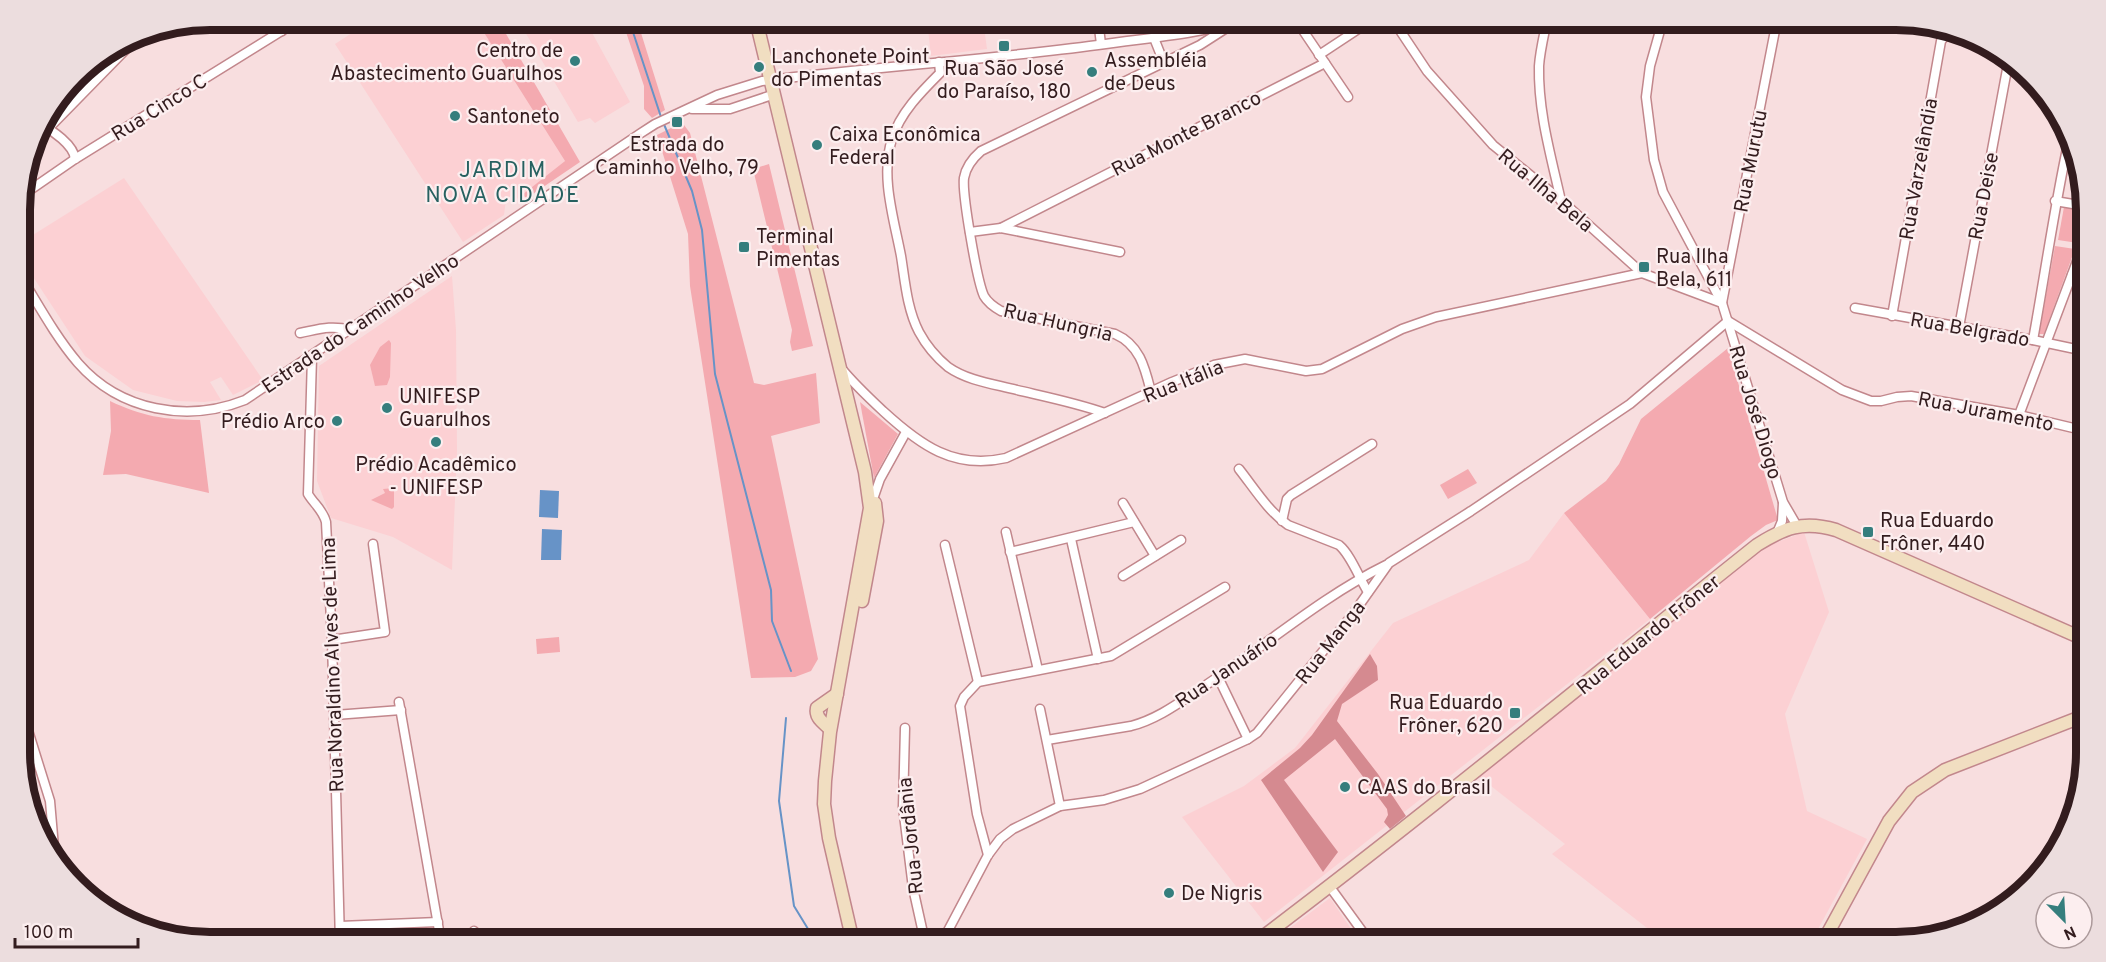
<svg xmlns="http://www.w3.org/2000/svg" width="2106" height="962" viewBox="0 0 2106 962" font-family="Overpass,sans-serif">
<rect width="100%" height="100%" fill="#f8dedf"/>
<g fill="#fcd0d3">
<polygon points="372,20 476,20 565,161 518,199 514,194 506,199 504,215 463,242 335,44"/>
<polygon points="518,20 585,20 630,102 595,123 590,118 578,122"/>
<polygon points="927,20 983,20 987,49 931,56"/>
<polygon points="124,178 263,380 233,395 221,377 210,382 221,400 204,402 177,401 133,390 85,356 20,257 20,243"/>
<polygon points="452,276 456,330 457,450 452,570 393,537 331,518 317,481 319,366"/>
<polygon points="1564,513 1650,619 1264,922 1182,817 1244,786 1295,748 1393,623 1529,560"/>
<polygon points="1804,532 1829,612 1785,714 1807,811 1867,839 1811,942 1665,942 1552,854 1565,844 1477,775 1765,547"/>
<polygon points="1330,898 1360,942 1271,942"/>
</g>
<g fill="#f4aab0">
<polygon points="476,20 498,20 580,162 527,198 522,195 565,161"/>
<polygon points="622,20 637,20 665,110 652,118 644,109 644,86"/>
<polygon points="679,124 684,125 690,133 754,383 764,385 816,373 820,423 771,436 818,659 811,671 795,677 751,678 690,286 688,234 657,135"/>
<polygon points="769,164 813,346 792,351 790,342 792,330 753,169"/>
<polygon points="2064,207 2084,210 2078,243 2058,240"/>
<polygon points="2055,246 2075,249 2044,334 2039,334"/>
<polygon points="389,340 391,343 390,377 387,385 375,386 370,365 380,347"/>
<polygon points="1728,348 1778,520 1766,525 1751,536 1650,619 1564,513 1606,481 1619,464 1641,419"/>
<path d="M110,401c31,15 55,19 90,19l9,73 -83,-19 -23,1 8,-44z"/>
<polygon points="860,402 898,434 874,478"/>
<polygon points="1468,469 1477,483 1448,499 1440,485"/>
<polygon points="394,488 394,507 392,509 371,500 385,493 383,489"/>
<polygon points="559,637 560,652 537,654 536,639"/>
</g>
<polygon fill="#d58a90" points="1370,654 1377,666 1378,680 1342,704 1337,721 1378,774 1406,816 1390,829 1384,822 1388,815 1387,809 1335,739 1284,780 1338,852 1323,872 1261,780 1300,748 1312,735"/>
<g fill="#6793c7">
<polygon points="540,490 559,491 558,518 539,517"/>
<polygon points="542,529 562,530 561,560 541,560"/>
</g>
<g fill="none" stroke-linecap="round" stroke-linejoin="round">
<g stroke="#6793c7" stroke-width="2">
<polyline points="629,20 661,117"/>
<polyline points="663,122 692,191 702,230 715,374 771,590 772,621 791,671"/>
<polyline points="786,718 779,801 794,906 816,942"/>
</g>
<defs>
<g id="minor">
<polyline points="271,20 282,31"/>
<polyline points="1098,20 1101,44"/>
<polyline points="1393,20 1427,71 1493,145 1562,201 1642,273 1722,303 1783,502 1797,526"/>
<path d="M1547,20c-3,15 -7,31 -8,46 -1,46 12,90 22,135"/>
<polyline points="1663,20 1650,66 1646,97 1654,160 1663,192 1722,303"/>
<polyline points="1154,38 1164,63"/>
<polyline points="1319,55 1372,20"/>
<path d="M939,62l1,11c-19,19 -40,40 -48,66 -12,37 2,80 9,117 4,25 6,53 18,76 7,13 18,26 29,35 20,14 46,17 69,23 30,7 60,13 88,23"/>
<polyline points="1325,63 1348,97"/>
<polyline points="692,109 730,109 775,94"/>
<path d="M40,124c12,6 34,21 35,35"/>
<polyline points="49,128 142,33"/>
<polyline points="20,197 75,159 299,20"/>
<polyline points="2055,201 2085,206"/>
<polyline points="1001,228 1325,63 1296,20"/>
<polyline points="970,232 1001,228 1120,252"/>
<path d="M20,275c18,29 35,61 58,88 42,48 109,60 167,37l396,-267 14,-9 62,-29 45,-14c111,-14 224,-21 336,-36 47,-7 94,-10 140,-23"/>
<polyline points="2072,275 2085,277"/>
<polyline points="1722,303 1777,20"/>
<polyline points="1855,308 2033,340 2085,351"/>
<polyline points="1892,316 1941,41 1946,35 1953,34 1974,38"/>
<polyline points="1728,321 1842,390 1871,401 1881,401 1897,397 1911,396 2019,415 2086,431"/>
<polyline points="1959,327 2008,64"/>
<path d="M300,333c20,-4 31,-8 51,-3"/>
<path d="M2033,340c12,-66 21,-131 35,-196"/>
<path d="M312,357l-4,137c6,10 15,16 18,28l6,118 8,302"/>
<path d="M841,368c13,16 27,29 42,43 37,34 71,59 123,47l166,-76 42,-17 31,-6 61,12 16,-2 80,-40 34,-12 206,-44"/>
<path d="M1151,392c-6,-24 -11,-47 -36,-58l-114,-23c-7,-4 -13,-8 -17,-15 -7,-15 -22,-102 -20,-118 2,-12 9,-20 17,-27l219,-106 28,-18"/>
<polyline points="2019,415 2085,240"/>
<path d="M1239,469c15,19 29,42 49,56l51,20c12,10 20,33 29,47"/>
<polyline points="1123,503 1155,556"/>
<polyline points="871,505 880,479 906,432"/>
<polyline points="1282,521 1287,499 1291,495 1372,444"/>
<polyline points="1006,532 1038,670"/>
<polyline points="1777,533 1782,521 1783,503"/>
<polyline points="1071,539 1098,659"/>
<polyline points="945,545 978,682"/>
<polyline points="1010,552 1134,522"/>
<polyline points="1123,576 1181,540"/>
<polyline points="332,640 385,632 373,544"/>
<polyline points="1218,677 1248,739"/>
<polyline points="399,702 441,942"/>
<polyline points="21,708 50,801 55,859"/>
<polyline points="1040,709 1060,806"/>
<polyline points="335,715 401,710"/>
<polyline points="905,728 903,807 913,888 925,942"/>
<path d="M1047,740l84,-14c27,-7 49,-24 72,-39 61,-40 118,-90 183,-122"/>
<polyline points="988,855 977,814 960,706 964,697 978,682 1111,656 1225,587"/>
<polyline points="1330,887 1370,942"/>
<polyline points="340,926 438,922"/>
<polyline points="468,942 474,931"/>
<polyline points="942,942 988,855 1000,839 1013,829 1060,806 1104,800 1140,789 1248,739 1257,733 1353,614 1389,563 1471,511 1630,404 1728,321"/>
</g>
<g id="secondary">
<polyline points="756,20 865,472 870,508 830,732 825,781 824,804 829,838 853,942"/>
<polyline points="862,601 877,521 875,503"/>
<path d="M830,729c-7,-7 -15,-11 -13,-21l20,-14"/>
<path d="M1256,942c170,-128 334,-264 501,-397 27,-17 46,-25 79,-15l250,110"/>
<path d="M1450,942c14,-5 27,-8 41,0"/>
<polyline points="1823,942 1889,821 1912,792 1945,770 2086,715"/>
</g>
</defs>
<use href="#minor" stroke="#c2878c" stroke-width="11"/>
<use href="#secondary" stroke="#c2878c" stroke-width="15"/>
<use href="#minor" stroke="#fff" stroke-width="8"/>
<use href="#secondary" stroke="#f1dec1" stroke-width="12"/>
</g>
<g fill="#357e7d" stroke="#fceeef" stroke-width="2">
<rect x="998" y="40" width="12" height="12" rx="3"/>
<circle cx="575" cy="61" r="6"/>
<circle cx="759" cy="67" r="6"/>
<circle cx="1092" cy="72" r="6"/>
<circle cx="455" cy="116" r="6"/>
<rect x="671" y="116" width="12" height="12" rx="3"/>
<circle cx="817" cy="145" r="6"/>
<rect x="738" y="241" width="12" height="12" rx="3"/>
<rect x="1638" y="261" width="12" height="12" rx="3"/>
<circle cx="387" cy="408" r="6"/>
<circle cx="337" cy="421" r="6"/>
<circle cx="436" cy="442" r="6"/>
<rect x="1862" y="526" width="12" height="12" rx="3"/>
<rect x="1509" y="707" width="12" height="12" rx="3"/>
<circle cx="1345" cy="787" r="6"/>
<circle cx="1169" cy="893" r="6"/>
</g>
<g text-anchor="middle" stroke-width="4.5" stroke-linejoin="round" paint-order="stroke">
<g font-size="20" fill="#331c1e" stroke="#fceeef" text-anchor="start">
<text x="563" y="57" text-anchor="end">Centro de<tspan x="563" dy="23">Abastecimento Guarulhos</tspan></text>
<text x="771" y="63">Lanchonete Point<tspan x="771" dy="23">do Pimentas</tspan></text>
<text x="1104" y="67">Assembléia<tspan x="1104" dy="23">de Deus</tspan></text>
<text x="1004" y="75" text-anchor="middle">Rua São José<tspan x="1004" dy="23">do Paraíso, 180</tspan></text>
<text x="467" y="123">Santoneto</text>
<text x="829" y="141">Caixa Econômica<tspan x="829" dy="23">Federal</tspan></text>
<text x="677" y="151" text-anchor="middle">Estrada do<tspan x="677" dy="23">Caminho Velho, 79</tspan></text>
<text x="756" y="243">Terminal<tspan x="756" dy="23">Pimentas</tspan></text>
<text x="1656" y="263">Rua Ilha<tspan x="1656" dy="23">Bela, 611</tspan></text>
<text x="399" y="403">UNIFESP<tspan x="399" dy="23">Guarulhos</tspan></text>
<text x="325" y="428" text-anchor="end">Prédio Arco</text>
<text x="436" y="471" text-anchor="middle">Prédio Acadêmico<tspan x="436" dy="23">- UNIFESP</tspan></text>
<text x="1880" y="527">Rua Eduardo<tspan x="1880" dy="23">Frôner, 440</tspan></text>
<text x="1503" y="709" text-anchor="end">Rua Eduardo<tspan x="1503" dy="23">Frôner, 620</tspan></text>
<text x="1357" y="794">CAAS do Brasil</text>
<text x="1181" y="900">De Nigris</text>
</g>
<g font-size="20" fill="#331c1e" stroke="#fceeef">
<text transform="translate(159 107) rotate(-32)" y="7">Rua Cinco C</text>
<text transform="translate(1186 133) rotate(-27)" y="7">Rua Monte Branco</text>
<text transform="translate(1750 161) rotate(-79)" y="7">Rua Murutu</text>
<text transform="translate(1918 169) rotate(-80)" y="7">Rua Varzelândia</text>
<text transform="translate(1546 190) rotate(40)" y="7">Rua Ilha Bela</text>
<text transform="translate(1983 196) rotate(-79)" y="7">Rua Deise</text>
<text transform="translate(1058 322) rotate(13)" y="7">Rua Hungria</text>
<text transform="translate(360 323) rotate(-34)" y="7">Estrada do Caminho Velho</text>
<text transform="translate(1970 329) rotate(10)" y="7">Rua Belgrado</text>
<text transform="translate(1183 381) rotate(-22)" y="7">Rua Itália</text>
<text transform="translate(1986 411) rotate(11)" y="7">Rua Juramento</text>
<text transform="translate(1756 412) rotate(73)" y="7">Rua José Diogo</text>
<text transform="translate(1648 634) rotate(-39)" y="7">Rua Eduardo Frôner</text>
<text transform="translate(1330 642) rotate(-52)" y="7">Rua Manga</text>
<text transform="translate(332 665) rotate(-92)" y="7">Rua Noraldino Alves de Lima</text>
<text transform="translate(1226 670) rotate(-34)" y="7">Rua Januário</text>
<text transform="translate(910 836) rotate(-96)" y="7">Rua Jordânia</text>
</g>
<g font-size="22" letter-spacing="1.5" fill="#276160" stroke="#fceeef">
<text x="503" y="177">JARDIM<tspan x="503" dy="25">NOVA CIDADE</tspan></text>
</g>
</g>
<path d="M0 0H2106V962H0ZM210 30H1896A180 180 0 0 1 2076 210V752A180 180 0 0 1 1896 932H210A180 180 0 0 1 30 752V210A180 180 0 0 1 210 30Z" fill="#ecddde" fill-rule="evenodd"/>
<path fill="none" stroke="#331c1e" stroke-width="8" d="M210 30H1896A180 180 0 0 1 2076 210V752A180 180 0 0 1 1896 932H210A180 180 0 0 1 30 752V210A180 180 0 0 1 210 30Z"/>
<g transform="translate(2064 920) rotate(156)"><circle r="28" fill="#fceeef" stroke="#ac9a9b" stroke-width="1.5"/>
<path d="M0-4.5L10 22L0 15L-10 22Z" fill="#357e7d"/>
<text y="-9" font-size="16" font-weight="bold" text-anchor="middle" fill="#331c1e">N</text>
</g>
<path d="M15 938v9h123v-9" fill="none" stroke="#331c1e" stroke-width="3"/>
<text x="24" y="938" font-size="18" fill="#331c1e" stroke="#fceeef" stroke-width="4.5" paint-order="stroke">100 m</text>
</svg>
